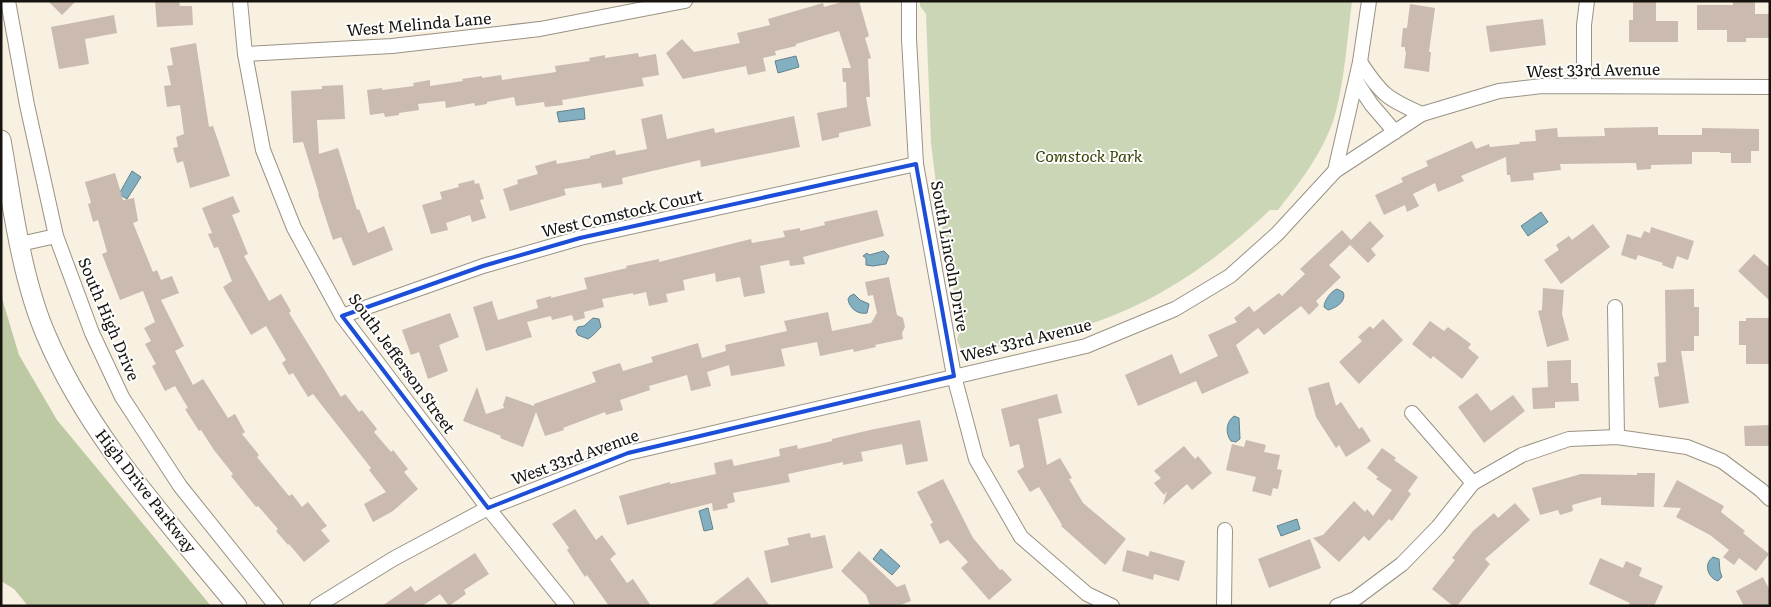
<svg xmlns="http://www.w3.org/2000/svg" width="1771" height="607" viewBox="0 0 1771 607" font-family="Literata,serif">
<rect width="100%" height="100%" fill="#f8f0e0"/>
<path fill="#cad6b5" d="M920,1h432c-5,38 -7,77 -17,114 -11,36 -34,66 -57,95h-8c-56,53 -115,94 -189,117 -30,10 -61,15 -92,22l-9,8c-13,-1 -20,-6 -23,-18l4,-10 -20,-106 -10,-80 -5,-129 -6,-8z"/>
<polygon fill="#bcc9a3" points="1,295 19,355 57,420 211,606 28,606 14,589 1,581"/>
<g fill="#83b0c1" stroke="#63818c">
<polygon points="796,56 799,67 778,73 775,61"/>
<polygon points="584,108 585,119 559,122 557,112"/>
<polygon points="132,171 141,177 127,199 119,194"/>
<polygon points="1541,212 1548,222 1528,236 1521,226"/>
<polygon points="884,251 889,256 886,264 873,266 866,265 866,258 863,256 867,253 869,255"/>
<path d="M1337,289l6,3c4,9 -7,16 -15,18l-4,-3c0,-6 7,-16 13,-18z"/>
<path d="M854,294l6,6 9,4 -2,9c-9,2 -18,-5 -19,-14l2,-3z"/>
<path d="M593,318l6,1 2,8c-3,3 -9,10 -13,12l-10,-4 -2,-4 2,-4 6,-1z"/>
<path d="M1234,416l5,2 1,21 -4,3 -5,-1c-6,-8 -5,-19 3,-25z"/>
<polygon points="708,508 713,529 704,531 699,511"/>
<polygon points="1297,519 1300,529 1281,536 1277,526"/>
<polygon points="881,549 900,566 892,575 873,559"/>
<path d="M1713,557l6,2 1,12 2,6 -4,4c-10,-3 -15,-17 -5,-24z"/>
</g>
<g fill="#cabab0">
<polygon points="48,1 76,1 62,15"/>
<polygon points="155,1 179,1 180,6 192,6 193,25 157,27"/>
<polygon points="845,1 859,1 869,36 865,38 871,58 868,59 870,97 866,97 871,126 839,133 839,137 822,141 817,113 847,107 846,82 843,82 842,68 851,68 839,31 796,44 796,46 775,51 776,55 763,58 766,71 748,75 746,66 683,79 666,53 682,39 694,52 740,43 737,33 770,25 768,19 823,3 824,7"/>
<polygon points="1633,1 1656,1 1656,21 1678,21 1678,42 1629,42 1629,20 1633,20"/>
<polygon points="1733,1 1755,1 1755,14 1770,14 1770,38 1746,38 1746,42 1727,42 1727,30 1697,30 1697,5 1733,5"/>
<polygon points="1410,4 1435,8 1429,52 1431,52 1429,72 1404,68 1406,52 1405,51 1405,47 1401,47 1403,28 1407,28"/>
<polygon points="114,15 117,33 85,39 89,64 59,69 51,27"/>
<polygon points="1543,19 1546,45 1490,52 1486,26"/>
<polygon points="196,43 209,127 213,126 230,176 190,188 183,161 177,163 173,148 178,147 176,137 184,134 180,105 167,107 164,86 171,85 167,66 173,65 170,48"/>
<polygon points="638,53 639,57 656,54 659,75 642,78 644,86 562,100 563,105 545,107 544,102 516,106 514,97 487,102 487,104 475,106 474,103 446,108 445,101 418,104 419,110 399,113 399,115 385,117 384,113 370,115 367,90 382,88 382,90 414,86 413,83 430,80 430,86 463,81 462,79 482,76 482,78 501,75 502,80 556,72 555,66 590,61 589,58 605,55 605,58"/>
<polygon points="343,85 345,119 317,120 319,154 338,148 357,210 359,209 368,233 384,226 393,250 353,266 341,237 333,240 318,194 319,194 303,142 293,143 291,91 322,89 322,86"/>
<polygon points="662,114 667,139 714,128 715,133 794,116 800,147 701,167 700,160 622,178 623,184 602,188 601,183 564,189 566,195 510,211 503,189 518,184 517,180 538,174 535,166 556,160 557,164 590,158 590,156 615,150 616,155 647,149 641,119"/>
<polygon points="1658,127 1658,135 1702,135 1702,128 1759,129 1759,151 1751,151 1751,163 1731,163 1731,153 1720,153 1720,152 1692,152 1692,164 1651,165 1651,169 1637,170 1636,163 1560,164 1561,170 1533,173 1534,180 1511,182 1510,175 1507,175 1506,157 1461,176 1464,181 1438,192 1435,183 1413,194 1419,206 1407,212 1405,205 1384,215 1375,195 1403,182 1401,178 1428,166 1426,161 1472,141 1476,149 1489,144 1490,147 1520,144 1519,142 1536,141 1535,130 1557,128 1558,137 1605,136 1604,128"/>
<polygon points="115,173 123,200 134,198 138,221 133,223 153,272 157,270 161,280 172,276 179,293 161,300 184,346 175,351 193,385 203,379 228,418 235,414 245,432 242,434 259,455 257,457 289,496 292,494 302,507 308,502 327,526 321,530 330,541 304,562 289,544 288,545 276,531 278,529 258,506 256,507 231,476 233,474 214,450 201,430 199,431 185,409 188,408 175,386 165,391 152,366 156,364 145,344 151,341 144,328 155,322 143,291 120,300 102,254 107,252 98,220 93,222 88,204 91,203 85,182"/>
<polygon points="474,180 475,184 479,183 484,199 480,200 486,218 472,222 470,215 446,223 448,230 431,234 422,205 442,199 440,192 459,187 458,184"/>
<polygon points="233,196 240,212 232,215 248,254 244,256 269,301 281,294 291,311 289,313 341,397 345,394 359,412 362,410 377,429 374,432 391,452 393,450 408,469 404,472 418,489 393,511 373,522 364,504 386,492 369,470 371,468 313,394 308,397 293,373 289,375 282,363 286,360 266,326 251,335 223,287 232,281 218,247 214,248 208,234 212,233 202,208"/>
<polygon points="877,210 884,236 803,257 805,264 790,266 789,260 760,266 765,293 744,297 740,277 716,282 715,273 683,280 685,290 666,294 668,302 649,306 646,292 633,295 633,293 602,299 604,307 584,312 585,318 574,321 572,315 552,320 551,316 527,322 532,337 486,351 473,307 492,301 498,320 538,308 536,300 551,296 551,298 587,289 584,278 627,268 626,266 659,259 659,262 751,239 752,243 785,237 783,231 800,228 800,231 825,225 824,222"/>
<polygon points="1370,221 1384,236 1371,249 1376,255 1368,263 1350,245 1329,265 1341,277 1316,301 1319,305 1309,315 1301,306 1264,335 1258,328 1236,345 1249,373 1202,394 1196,381 1138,406 1125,375 1172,354 1180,374 1218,356 1208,335 1237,322 1234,318 1249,306 1254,312 1279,293 1282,296 1305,274 1300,269 1342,230 1351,240"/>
<polygon points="1593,224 1610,247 1561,284 1544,260 1559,250 1556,245 1569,236 1572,240"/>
<polygon points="1651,227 1694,241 1688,260 1677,256 1673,269 1662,265 1663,263 1638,255 1636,260 1621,255 1627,234 1641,238 1644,231 1650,233"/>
<polygon points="1754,254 1770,268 1770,301 1738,271"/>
<polygon points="889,277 897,315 903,318 905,327 902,333 903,339 875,345 876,347 854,352 853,349 820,356 817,342 781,349 785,366 731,376 729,365 707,372 711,386 691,391 687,375 649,386 650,390 620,400 623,410 606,415 605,412 563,428 564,430 545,436 536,412 523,447 500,438 501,436 463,421 477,387 486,414 504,408 503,405 506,396 534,406 534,404 596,382 592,372 620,363 623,371 653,362 651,357 698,343 702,358 726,351 725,345 787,331 784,321 828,312 832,331 871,323 877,313 873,295 868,296 865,282"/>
<polygon points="1543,288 1564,290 1562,314 1569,340 1547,347 1538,311 1542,310"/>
<polygon points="1694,289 1694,307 1699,307 1699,336 1694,336 1694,351 1681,351 1689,403 1659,408 1654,377 1659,376 1657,363 1666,362 1665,290"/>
<polygon points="450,313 459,337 439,345 448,371 428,379 419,352 411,355 402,330"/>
<polygon points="1746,318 1770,318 1770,364 1746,364 1746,345 1739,345 1739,321 1746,321"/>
<polygon points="1383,319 1403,340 1359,384 1339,362 1362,341 1358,337 1370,326 1373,329"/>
<polygon points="1430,321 1444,331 1448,327 1471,344 1468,348 1479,357 1462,379 1433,356 1431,359 1412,344"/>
<polygon points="1571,360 1571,383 1578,383 1579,401 1555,402 1555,408 1533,409 1532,388 1548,387 1547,361"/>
<polygon points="1329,382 1336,406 1341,402 1359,429 1362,427 1371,441 1346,457 1339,445 1336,448 1316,417 1308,388"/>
<polygon points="1477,393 1491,411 1513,395 1525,411 1484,443 1458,407"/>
<polygon points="1057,394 1062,413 1038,419 1047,465 1060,458 1072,478 1069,479 1083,503 1126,539 1105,565 1061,526 1062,525 1039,487 1030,492 1017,471 1024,467 1019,444 1010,447 1001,409"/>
<polygon points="920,420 928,461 906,465 902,444 861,452 863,461 843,465 843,462 788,474 790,482 733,493 735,502 727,504 728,508 713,511 712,503 627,525 619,496 670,482 670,484 716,474 714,463 732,459 734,466 780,456 779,449 797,445 798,449 832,441 832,439 870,430"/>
<polygon points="1770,425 1770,446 1745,446 1744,426"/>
<polygon points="1246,440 1266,445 1264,452 1280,455 1277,469 1282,470 1278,489 1273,488 1271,496 1252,491 1256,477 1226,470 1232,444 1244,447"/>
<polygon points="1184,446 1195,459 1198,456 1212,473 1192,490 1187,484 1163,505 1167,491 1164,495 1154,483 1161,478 1154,471"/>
<polygon points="1382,448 1396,458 1394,460 1418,477 1408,491 1411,494 1392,521 1389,519 1369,541 1364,536 1339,562 1313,538 1323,535 1354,501 1365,512 1367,509 1373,516 1392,490 1376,479 1378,477 1367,468"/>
<polygon points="1637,473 1655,473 1654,507 1601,505 1601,497 1572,505 1573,511 1560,515 1558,510 1540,515 1532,488 1581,474 1637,475"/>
<polygon points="943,479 973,538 1000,570 1002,569 1012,580 989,600 961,568 968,562 948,540 940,544 930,524 933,523 917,492"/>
<polygon points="1677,480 1724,506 1721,512 1745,531 1743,533 1769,554 1756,571 1739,558 1734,565 1723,557 1729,550 1710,535 1676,517 1681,508 1663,507"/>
<polygon points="1515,503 1530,520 1485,559 1490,564 1457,606 1453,606 1432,589 1455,560 1452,558 1473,531 1494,513 1498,518"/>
<polygon points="575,509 596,540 602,535 616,554 610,559 627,583 633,579 651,606 609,606 587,575 585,577 567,550 569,548 552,524"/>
<polygon points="810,533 811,538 825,535 833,568 771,583 764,551 789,545 787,538"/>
<polygon points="1310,539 1321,568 1269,588 1258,559"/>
<polygon points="1127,550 1145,555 1148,557 1150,551 1185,561 1179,581 1154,574 1153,580 1122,571"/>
<polygon points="859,551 897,587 905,584 911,601 898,606 870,606 866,595 841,571"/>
<polygon points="475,553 489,574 464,590 466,594 449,606 440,594 422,606 382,606 411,586 415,592"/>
<polygon points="1600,558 1623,568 1626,561 1642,568 1639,576 1663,586 1654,606 1628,606 1630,603 1589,584"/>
<polygon points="748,577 770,606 710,606"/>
<polygon points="1763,577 1770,591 1770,606 1744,606 1736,591"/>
</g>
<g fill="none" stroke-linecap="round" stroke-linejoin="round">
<defs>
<g id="minor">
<polyline points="8,1 27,105 56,236 92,333 122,397 180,486 276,606"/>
<polyline points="240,1 245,54 263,150 294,228 342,316 488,508 567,606"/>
<polyline points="909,1 909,39 916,164 954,376 976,459 1021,537 1087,594 1112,606"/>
<polyline points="245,54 392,46 540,29 685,1"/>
<path d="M1360,62c21,32 27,37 62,52"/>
<polyline points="1356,81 1371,104 1395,132"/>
<polyline points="1584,86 1584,25 1587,1"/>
<polyline points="1335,171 1360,62 1369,1"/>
<polyline points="20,244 56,236"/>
<polyline points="1615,307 1617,437"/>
<polyline points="342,316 483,266 580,238 916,164"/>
<polyline points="1412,413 1473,483"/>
<polyline points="317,606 393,559 488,508 628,453 1086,346 1175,309 1230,276 1277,234 1335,171 1422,114 1499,91 1542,86 1770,87"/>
<polyline points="1224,606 1225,530"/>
<polyline points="1337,606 1355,599 1402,564 1438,527 1473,483 1522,455 1569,439 1617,437 1687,447 1722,461 1761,490 1770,499"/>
</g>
<path id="secondary" d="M1,140c11,62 20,137 45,195 43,102 121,185 191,271"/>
</defs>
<use href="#minor" stroke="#9a9284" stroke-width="16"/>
<use href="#secondary" stroke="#9a9284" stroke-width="21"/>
<use href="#minor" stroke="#fff" stroke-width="14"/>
<use href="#secondary" stroke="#fff" stroke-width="19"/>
</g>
<path fill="none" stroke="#1d4ed8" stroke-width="4" stroke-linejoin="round" d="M916,164l38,212 -326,77 -140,55 -146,-192 141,-50 97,-28z"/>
<g text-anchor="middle" stroke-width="4" stroke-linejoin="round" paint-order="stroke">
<g font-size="16" fill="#17140f" stroke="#fefefe">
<text transform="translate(419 24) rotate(-5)" y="6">West Melinda Lane</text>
<text transform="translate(1593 70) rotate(-1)" y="6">West 33rd Avenue</text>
<text transform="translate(622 213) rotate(-13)" y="6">West Comstock Court</text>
<text transform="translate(950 256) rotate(80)" y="6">South Lincoln Drive</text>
<text transform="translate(109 319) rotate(67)" y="6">South High Drive</text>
<text transform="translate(1026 340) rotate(-14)" y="6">West 33rd Avenue</text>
<text transform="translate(402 363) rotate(54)" y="6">South Jefferson Street</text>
<text transform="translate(575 457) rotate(-20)" y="6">West 33rd Avenue</text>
<text transform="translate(146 491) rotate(52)" y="6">High Drive Parkway</text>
</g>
<g font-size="16" font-style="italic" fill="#334103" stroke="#fefefe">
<text x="1089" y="162">Comstock Park</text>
</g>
</g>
<rect width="1771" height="607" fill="none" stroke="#17140f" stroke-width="5"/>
</svg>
